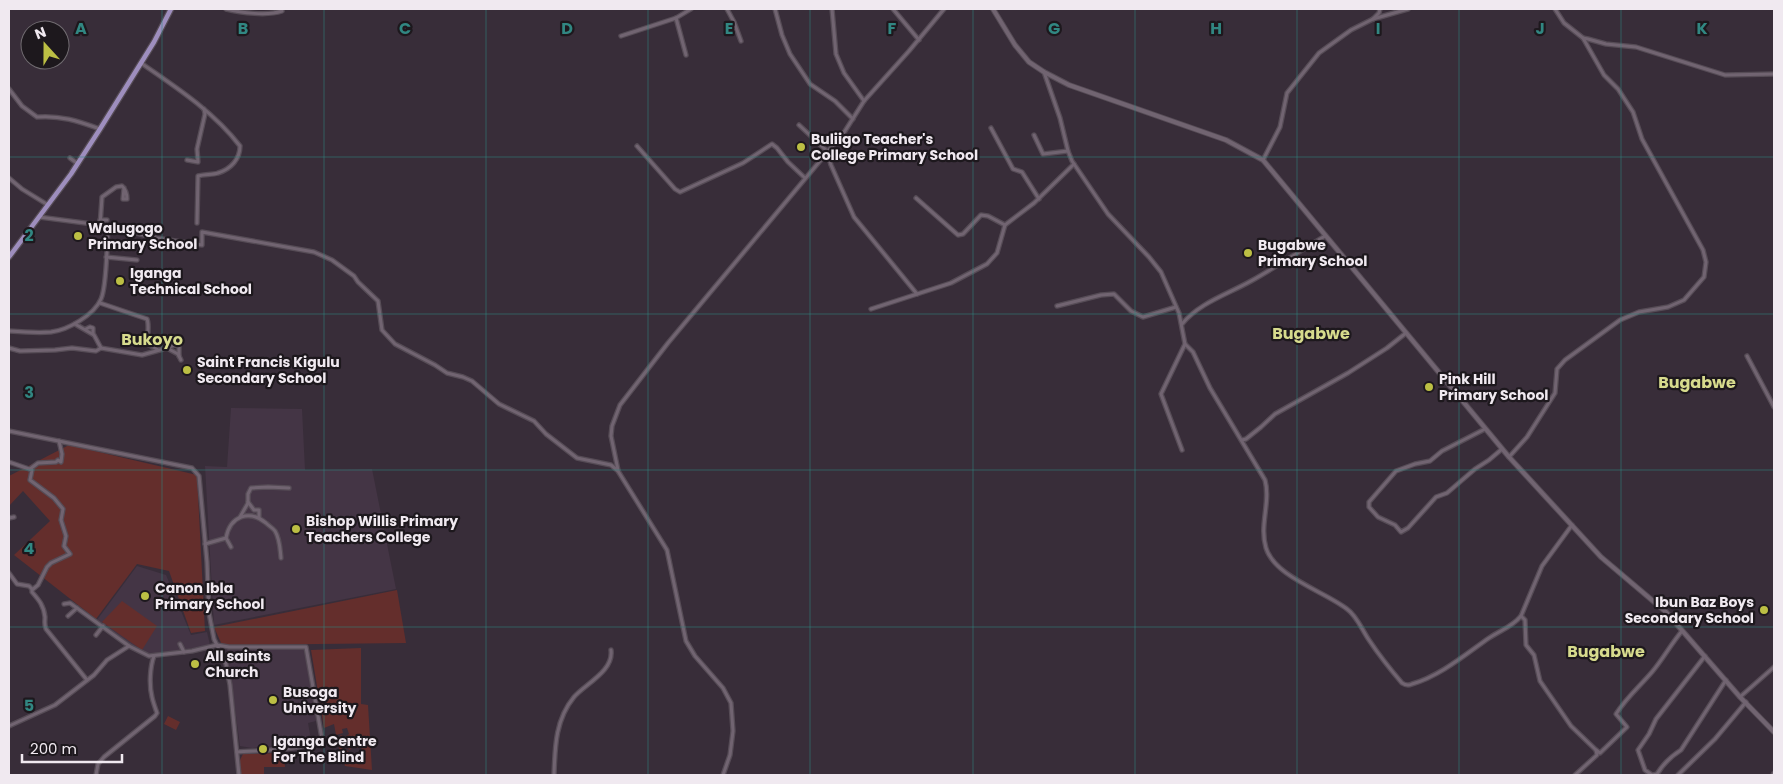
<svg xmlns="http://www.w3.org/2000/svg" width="1783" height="784" viewBox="0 0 1783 784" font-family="Poppins,sans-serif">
<rect width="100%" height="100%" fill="#382d39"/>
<g fill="#443545">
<polygon points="231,408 302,409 305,470 372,469 396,589 214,625 205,466 227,467"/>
<polygon points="137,566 166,575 191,635 207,632 210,645 163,654 150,655 142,653 97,620"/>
<polygon points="244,648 304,648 316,721 308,723 311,740 282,746 252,748 240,746 227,649"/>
</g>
<g fill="#642e2c">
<polygon points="69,445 197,475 205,631 191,633 169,571 137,564 96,619 14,555 50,521 23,491 9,506 9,476"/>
<polygon points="397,590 406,643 222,645 214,627"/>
<polygon points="122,601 157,626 142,650 102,622"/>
<polygon points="361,648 361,704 368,705 372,770 345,766 338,745 351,753 350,756 356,757 362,748 351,748 350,750 336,740 341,735 345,737 349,734 347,728 342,729 343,733 336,735 334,724 324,728 311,650"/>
<polygon points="168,716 180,722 176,730 164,724"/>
<polygon points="284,753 285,767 264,767 264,775 240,775 239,762 243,754"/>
</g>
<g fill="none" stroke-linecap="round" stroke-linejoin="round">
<defs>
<g id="street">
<path d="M226,9c15,4 42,7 56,2"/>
<polyline points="727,9 734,22 741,41"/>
<polyline points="775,9 782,35 790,54 810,84 835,101 853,119"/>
<polyline points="832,9 836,54 844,73 864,101"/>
<polyline points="893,9 919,40"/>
<polyline points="1555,9 1564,23 1583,38 1588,39 1606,44 1636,47 1725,75 1774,74"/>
<polyline points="676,18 686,55"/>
<polyline points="1373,19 1408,9"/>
<polyline points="621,36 676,18 691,9"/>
<path d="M141,63c35,24 73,49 99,83 0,13 -9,23 -22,27 -6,2 -13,1 -20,3l-1,47"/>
<path d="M1044,72l16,46 8,33 4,10 36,53 41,43 12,15 18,41 6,31 8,8 17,36 55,92c6,22 -6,45 1,68 9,29 58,43 81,61 10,7 15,21 22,31 10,15 21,29 33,43 3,2 6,3 10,1 28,-8 54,-30 77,-46 12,-8 23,-11 32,-22l21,-50 30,-41"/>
<path d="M9,89l13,17 15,11c23,-2 41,4 63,12"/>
<polyline points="799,125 827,151 831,165 854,217 917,294"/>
<polyline points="991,128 1013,169 1022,172 1039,199"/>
<polyline points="1034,135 1043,154 1068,151"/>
<polyline points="637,146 675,189 680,192 743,163 772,144 777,148 788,162 805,178"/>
<polyline points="70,158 78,164"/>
<polyline points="187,160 198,162 197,149 205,114 204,109"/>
<polyline points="1263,160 1280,127 1287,93 1319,53 1351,30 1373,19 1379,13 1380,9"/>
<polyline points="9,178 22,189 48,205"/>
<polyline points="916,198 958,235 963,234 981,215 988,216 1005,225"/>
<polyline points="39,217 108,226 156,238 202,245 202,232 314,252 332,260 354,276 358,282 378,301 382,330 395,344 435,365 447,373 463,377 472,381 499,404 534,421 546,434 577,458 611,465 618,471 667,550 686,641 695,656 723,688 731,703 733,731 730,755 723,775"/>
<polyline points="100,220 107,220"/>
<path d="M100,226l2,-29 14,-10 6,-1c4,4 5,8 5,13h-4l1,-11"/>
<polyline points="106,257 137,260"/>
<path d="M100,303l47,16c3,8 -1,16 2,26l8,4"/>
<polyline points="1057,306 1101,295 1114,294 1131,311 1143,317 1176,307"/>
<polyline points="871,309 951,283 987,264 997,253 1005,225 1034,203 1074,164"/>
<polyline points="75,324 94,335 101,348"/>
<path d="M1182,324c17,-21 46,-30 69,-43 25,-14 49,-30 74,-45"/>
<polyline points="86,329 90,327 93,328 93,334"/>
<path d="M9,331c13,1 29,2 42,1 17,-2 43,-17 50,-33 6,-13 6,-56 7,-73"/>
<polyline points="9,348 20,351 55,350 72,348 96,351 101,348 142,355 167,348 178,354 181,360"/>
<polyline points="167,348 174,345 179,346 179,356"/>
<polyline points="1747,356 1774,407"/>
<polyline points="1485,429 1442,451 1430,461 1415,464 1396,471 1369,502 1369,507 1378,517 1395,525 1401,532 1408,528 1436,497 1447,493 1475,469 1489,460 1502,449"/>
<polyline points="9,431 192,468 199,476 207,562 209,613 214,639 226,664 230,685 239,775"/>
<polyline points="1242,440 1246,439 1261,427 1275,414 1348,373 1387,348 1406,333"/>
<polyline points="1182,450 1161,394 1185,344"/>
<polyline points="1509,457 1527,437 1555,393 1557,369 1565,360 1620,320 1639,312 1668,307 1684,300 1704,277 1706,262 1703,250 1642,139 1633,112 1618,89 1604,75 1583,38"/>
<path d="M9,462l23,8 -2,10 24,18 9,11 -2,11 5,16 -2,10 6,8 -19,9 -4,4 -9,18 -6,5v2c7,8 12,14 13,25 0,5 -1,7 1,12l41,51"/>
<polyline points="30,469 38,463 56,462 58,460 61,462 62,454 59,441"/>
<polyline points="618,470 611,436 612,426 620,405 668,343 845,131 864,101 909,51 944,9"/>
<polyline points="248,502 254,510 259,510 259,517"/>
<polyline points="240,517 248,503 248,494 251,488 268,487 289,488"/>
<polyline points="9,518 14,517"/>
<polyline points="226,538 231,547"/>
<path d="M205,544l21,-6c4,-22 23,-29 40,-15 3,3 7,5 9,8 5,8 5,18 6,27"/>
<polyline points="9,573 17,584 29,586 32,589"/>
<path d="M64,604l6,-1 59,43 20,10 43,-5 25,-6 12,2h77l16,92c-15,12 -65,11 -85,13"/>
<polyline points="68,616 77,608"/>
<polyline points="1521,616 1525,620 1526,645 1534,655 1540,681 1571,726 1596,750 1597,755 1575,775"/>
<polyline points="96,635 103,626"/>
<polyline points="180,644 184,652"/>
<polyline points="1740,697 1774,667"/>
<polyline points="9,726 55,705 94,675 107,660 129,646"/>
<path d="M1596,750l4,3 27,-26 -11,-13c10,-16 24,-28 36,-42 11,-13 19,-28 30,-41"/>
<path d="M96,775l2,-11 6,-7 51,-41 2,-3c-2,-6 -4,-11 -5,-16 -3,-12 -2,-30 2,-41"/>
<path d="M554,775c1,-27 1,-55 20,-78 11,-13 40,-26 37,-47"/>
<polyline points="1652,775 1645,770 1638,750 1649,734 1656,719 1705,656"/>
<path d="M1653,775l4,-1c6,-10 13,-17 24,-24l45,-70"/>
<polyline points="1678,775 1715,739 1746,702"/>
<polyline points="1773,775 1774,773"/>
</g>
<polyline id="secondary" points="993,9 1015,45 1029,62 1044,72 1069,85 1226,140 1263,160 1509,457 1601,557 1666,612 1740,697 1774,732"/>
<polyline id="primary" points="9,257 71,174 100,129 154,42 171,9"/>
</defs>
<use href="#street" stroke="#564c56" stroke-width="5.5"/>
<use href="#secondary" stroke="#564c56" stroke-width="6"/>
<use href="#primary" stroke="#564c56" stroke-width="7"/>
<use href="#street" stroke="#716471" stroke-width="3"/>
<use href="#secondary" stroke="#716471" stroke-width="4"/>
<use href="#primary" stroke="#9e8ebe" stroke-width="4.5"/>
</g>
<path fill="none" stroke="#318782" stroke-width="1" stroke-opacity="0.55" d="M162,9v766M324,9v766M486,9v766M648,9v766M810,9v766M973,9v766M1135,9v766M1297,9v766M1459,9v766M1621,9v766M9,157h1765M9,314h1765M9,470h1765M9,627h1765"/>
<g fill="#bcbf44" stroke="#1d181d" stroke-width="2">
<circle cx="801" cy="147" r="5"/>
<circle cx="78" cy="236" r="5"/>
<circle cx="1248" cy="253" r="5"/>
<circle cx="120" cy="281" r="5"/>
<circle cx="187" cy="370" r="5"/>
<circle cx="1429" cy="387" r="5"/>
<circle cx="296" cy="529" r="5"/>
<circle cx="145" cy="596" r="5"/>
<circle cx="1764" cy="610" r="5"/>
<circle cx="195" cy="664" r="5"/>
<circle cx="273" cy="700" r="5"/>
<circle cx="263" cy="749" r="5"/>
</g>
<g text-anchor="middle" stroke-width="4.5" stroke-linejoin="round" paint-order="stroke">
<g font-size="14" font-weight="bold" fill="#f0e9f0" stroke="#1d181d" text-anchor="start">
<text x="811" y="144">Buliigo Teacher's<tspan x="811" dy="16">College Primary School</tspan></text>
<text x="88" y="233">Walugogo<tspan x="88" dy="16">Primary School</tspan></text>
<text x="1258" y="250">Bugabwe<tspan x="1258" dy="16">Primary School</tspan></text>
<text x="130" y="278">Iganga<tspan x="130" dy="16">Technical School</tspan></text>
<text x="197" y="367">Saint Francis Kigulu<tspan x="197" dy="16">Secondary School</tspan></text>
<text x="1439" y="384">Pink Hill<tspan x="1439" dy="16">Primary School</tspan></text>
<text x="306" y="526">Bishop Willis Primary<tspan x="306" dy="16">Teachers College</tspan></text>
<text x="155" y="593">Canon Ibla<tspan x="155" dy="16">Primary School</tspan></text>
<text x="1754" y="607" text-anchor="end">Ibun Baz Boys<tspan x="1754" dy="16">Secondary School</tspan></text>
<text x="205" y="661">All saints<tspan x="205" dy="16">Church</tspan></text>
<text x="283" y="697">Busoga<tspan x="283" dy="16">University</tspan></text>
<text x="273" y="746">Iganga Centre<tspan x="273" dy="16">For The Blind</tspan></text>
</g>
<g font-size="16" font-weight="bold" fill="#d7db8d" stroke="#1d181d">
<text x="1311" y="339">Bugabwe</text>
<text x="152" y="345">Bukoyo</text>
<text x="1697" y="388">Bugabwe</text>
<text x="1606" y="657">Bugabwe</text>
</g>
</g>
<g font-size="16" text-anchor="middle" font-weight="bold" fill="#318782" stroke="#1d181d" stroke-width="4.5" stroke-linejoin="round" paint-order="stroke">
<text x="81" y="34">A</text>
<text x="243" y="34">B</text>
<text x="405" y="34">C</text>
<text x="567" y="34">D</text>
<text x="729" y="34">E</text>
<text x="892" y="34">F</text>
<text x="1054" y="34">G</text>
<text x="1216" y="34">H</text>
<text x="1378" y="34">I</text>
<text x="1540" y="34">J</text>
<text x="1702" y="34">K</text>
<text x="29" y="241">2</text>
<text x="29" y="398">3</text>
<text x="29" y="554">4</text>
<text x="29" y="711">5</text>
</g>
<rect width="1783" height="784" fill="none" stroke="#f0e9f0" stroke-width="20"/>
<g transform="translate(45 45) rotate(339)"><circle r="24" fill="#1d181d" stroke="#716c71"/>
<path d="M0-4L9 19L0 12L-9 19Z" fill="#bcbf44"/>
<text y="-8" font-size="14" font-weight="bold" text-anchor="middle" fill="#f0e9f0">N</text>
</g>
<path d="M22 754v8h100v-8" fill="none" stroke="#f0e9f0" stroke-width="2.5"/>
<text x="30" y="754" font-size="15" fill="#f0e9f0" stroke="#1d181d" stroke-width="4" paint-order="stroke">200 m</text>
</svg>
